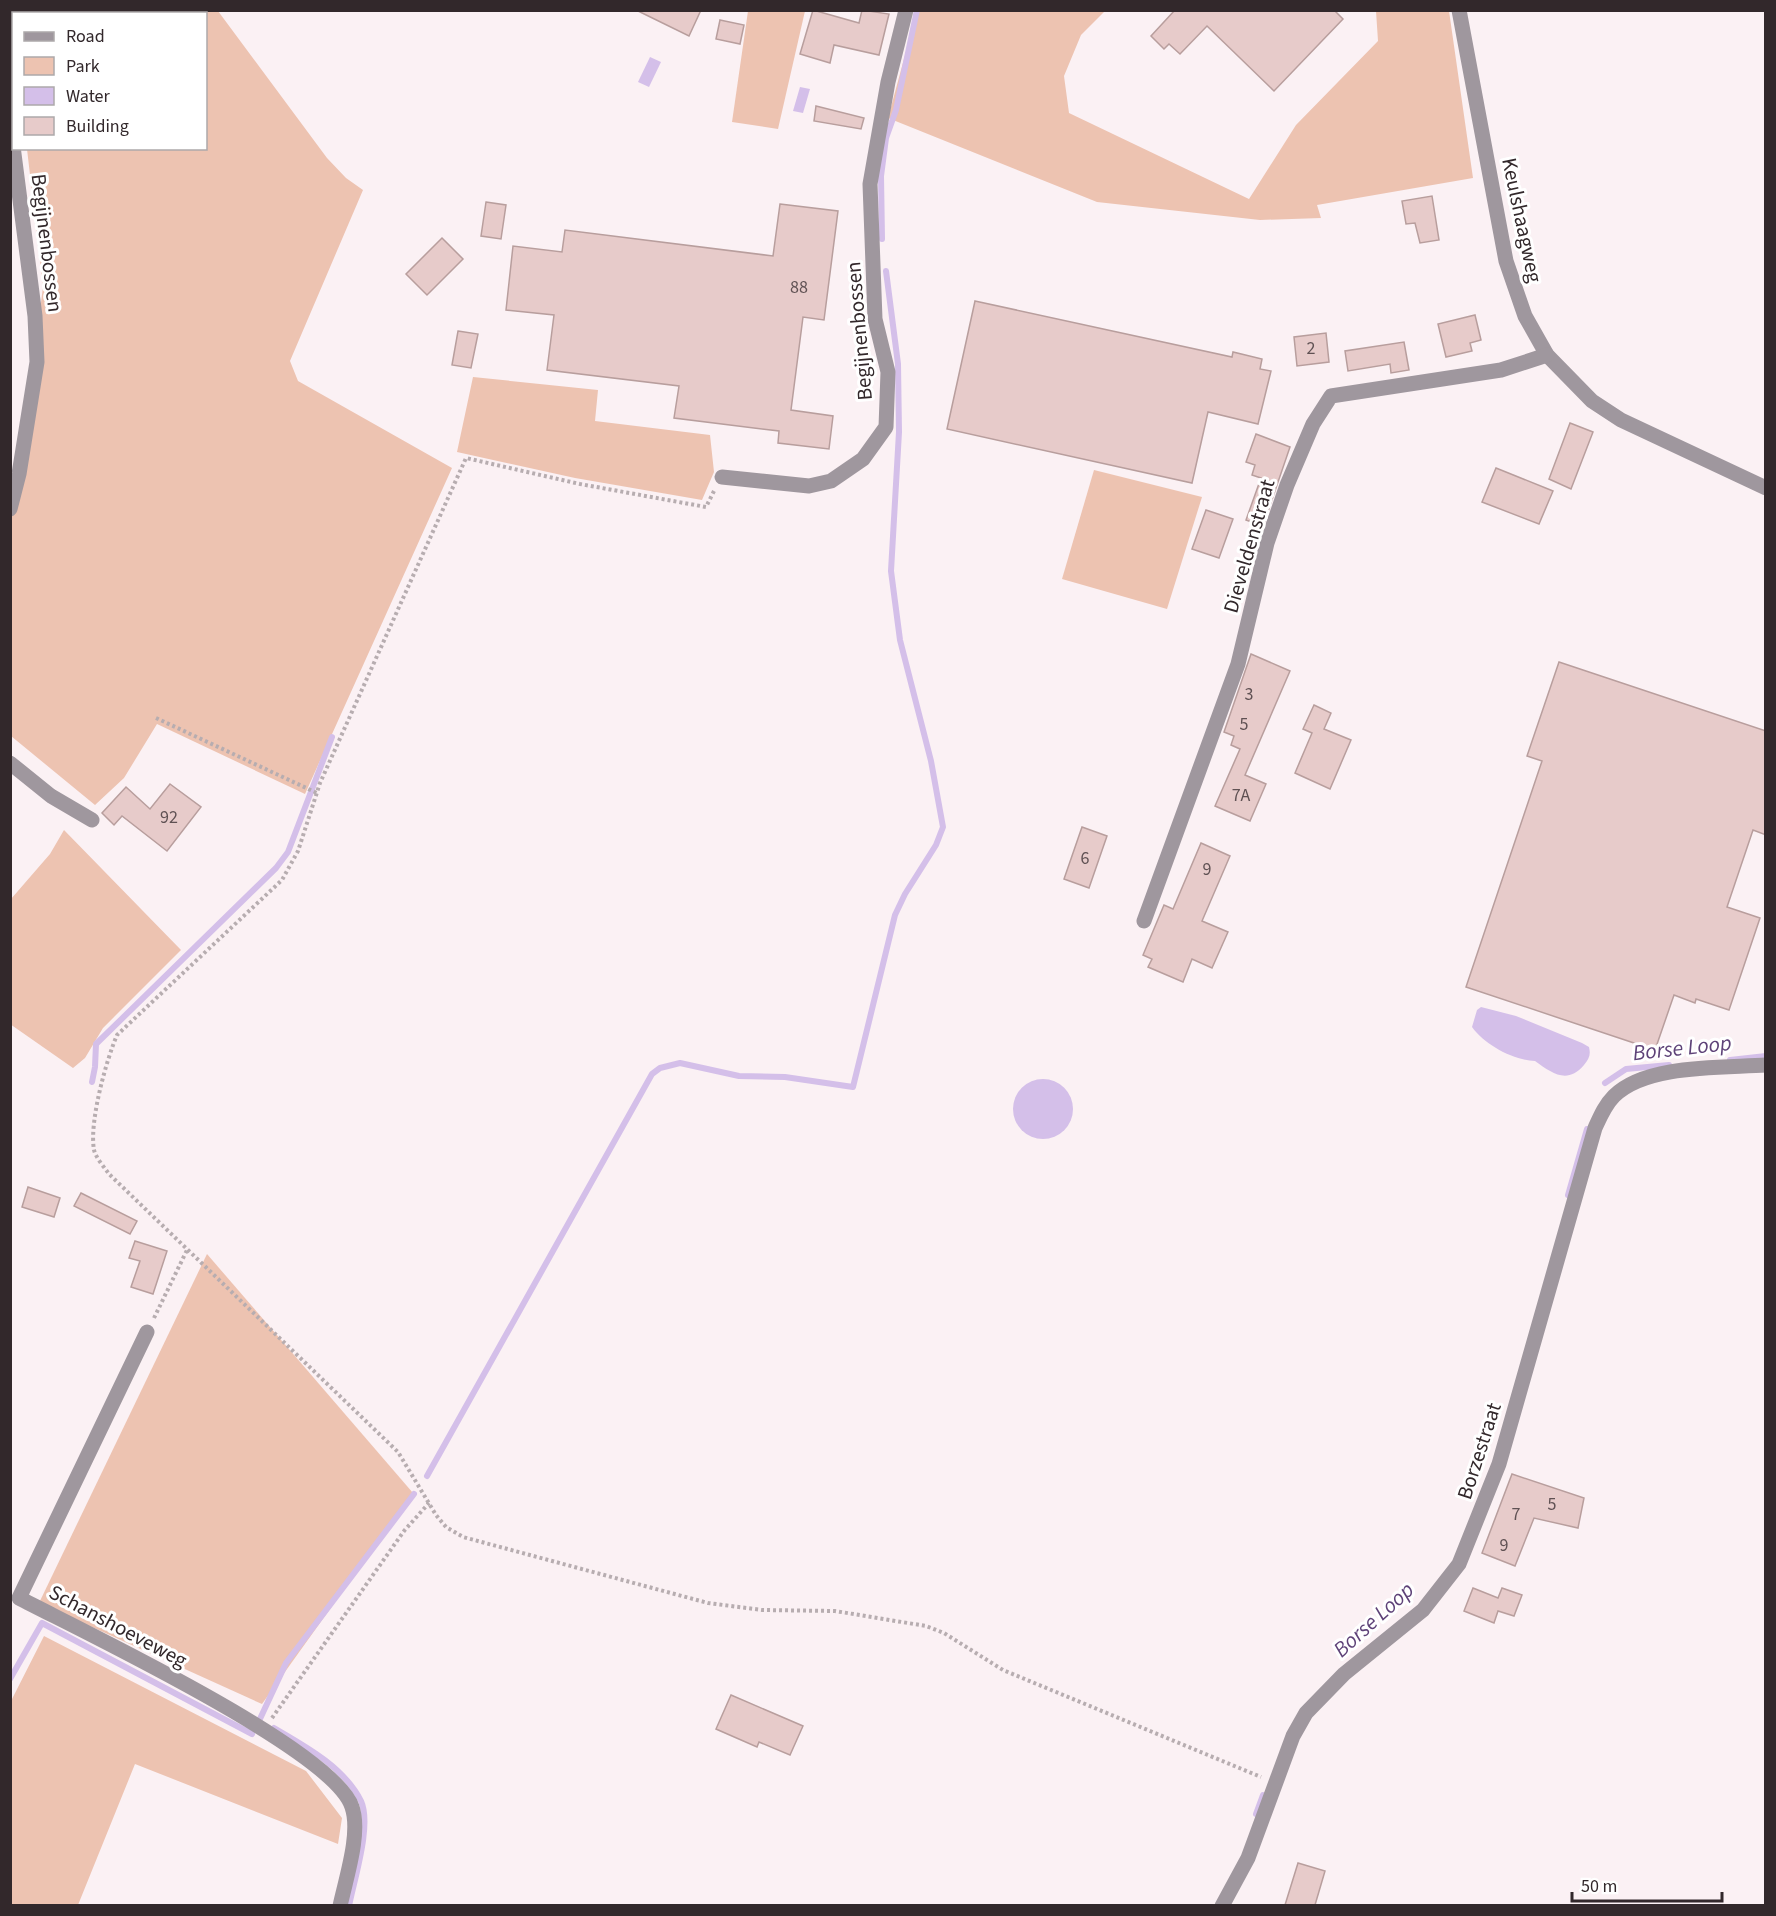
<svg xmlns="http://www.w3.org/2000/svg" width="1776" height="1916" viewBox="0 0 1776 1916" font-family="'Source Sans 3',sans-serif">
<rect width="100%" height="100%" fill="#fbf1f4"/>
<g fill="#edc3b1">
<polygon points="11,11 218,11 327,158 346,178 363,190 290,361 298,381 452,468 305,794 157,724 124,778 95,805 11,736 11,514 15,500 43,287 27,149 206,148 206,14 14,14 13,35"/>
<polygon points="748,11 805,11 778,129 732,122"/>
<polygon points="917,11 1105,11 1081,35 1064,76 1069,113 1249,199 1296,125 1378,41 1376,11 1449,11 1473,178 1317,205 1321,218 1260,220 1097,202 888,118"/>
<polygon points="473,377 598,390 595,421 710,435 714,472 702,500 575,478 457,452"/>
<polygon points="1094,470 1202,497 1167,609 1062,579"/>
<polygon points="64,830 181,950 103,1028 85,1058 73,1068 10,1024 11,899 50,854"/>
<polygon points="207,1254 413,1493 262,1704 39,1603"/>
<polygon points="44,1636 306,1771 342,1818 338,1844 135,1764 78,1905 11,1905 11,1701"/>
</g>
<g fill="#d4bfe9">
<polygon points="650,57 661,62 649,87 638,82"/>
<polygon points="800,87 810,89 803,113 793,111"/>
<path d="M1481,1007l35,9 66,27 7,4c2,8 0,12 -5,18 -17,20 -32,8 -49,-4 -22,-1 -50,-16 -63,-34l5,-17z"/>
<circle cx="1043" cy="1109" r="30"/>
</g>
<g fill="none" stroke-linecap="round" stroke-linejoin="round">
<g stroke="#d4bfe9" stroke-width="6">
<polyline points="882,239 881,176 886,138 896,110 917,10"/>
<polyline points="1730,1060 1766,1056"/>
<polyline points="92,1082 95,1067 96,1044 276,868 288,852 332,737"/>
<polyline points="1605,1083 1626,1069 1669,1065"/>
<polyline points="1568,1195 1587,1129"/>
<polyline points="427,1476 652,1074 660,1068 680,1063 739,1076 785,1077 853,1087 895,915 905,894 936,845 943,827 931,761 900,640 891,571 899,432 898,364 886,271"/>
<polyline points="10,1679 42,1623 252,1734"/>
<polyline points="259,1721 286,1663 414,1494"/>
<path d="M274,1728c31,18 70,39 87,73 11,24 -7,79 -12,105"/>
<polyline points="1256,1814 1263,1795"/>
</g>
</g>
<g fill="#e7cbca" stroke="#b89e9d" stroke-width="1.5">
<polygon points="636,10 701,10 689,36"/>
<polygon points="813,10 859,23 862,10 889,14 879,55 834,45 830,63 800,54"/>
<polygon points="1175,10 1334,10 1343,19 1274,91 1207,26 1180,54 1169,44 1164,49 1151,36"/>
<polygon points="720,20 744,25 740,44 716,39"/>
<polygon points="816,106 864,118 861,129 814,121"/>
<polygon points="1432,196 1439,240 1420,243 1415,223 1406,224 1402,201"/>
<polygon points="486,202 506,205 501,239 481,236"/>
<polygon points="780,204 838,211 824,320 803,317 791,410 833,416 829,449 778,443 779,431 674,418 679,386 547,370 554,315 506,310 513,246 562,252 565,230 773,256"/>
<polygon points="442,238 463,259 427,295 406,274"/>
<polygon points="975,301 1232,357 1233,352 1262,359 1260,369 1271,371 1258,424 1208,412 1192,483 947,429"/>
<polygon points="1475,315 1481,340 1470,343 1472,351 1446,357 1438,324"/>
<polygon points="458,331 478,334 471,368 452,365"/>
<polygon points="1326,333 1329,362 1297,366 1294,337"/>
<polygon points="1404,342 1409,370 1391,373 1390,364 1348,371 1345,351"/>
<polygon points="1570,423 1593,432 1571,489 1549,479"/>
<polygon points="1256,434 1290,447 1263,526 1246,520 1261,478 1252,475 1255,465 1246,462"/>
<polygon points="1496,468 1553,491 1539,524 1482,502"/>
<polygon points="1206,510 1233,519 1219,558 1192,549"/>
<polygon points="1251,654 1290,671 1245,775 1266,784 1250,821 1215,806 1240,749 1231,745 1234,736 1224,732"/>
<polygon points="1559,662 1766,731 1766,835 1753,830 1727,907 1760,918 1729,1010 1696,999 1695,1003 1674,995 1655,1050 1466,987 1542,761 1527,756"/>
<polygon points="1314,705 1331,713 1324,729 1351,740 1330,789 1295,773 1312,733 1303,729"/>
<polygon points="170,784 201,807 167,851 122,816 114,825 102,813 126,787 150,809"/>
<polygon points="1082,827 1107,836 1089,888 1064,879"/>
<polygon points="1201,843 1230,856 1202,921 1228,932 1212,968 1192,959 1183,982 1148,967 1152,959 1143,955 1164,905 1173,909"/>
<polygon points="28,1187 60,1198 54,1217 22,1207"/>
<polygon points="81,1193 137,1221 130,1234 74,1206"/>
<polygon points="135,1241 167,1251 153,1294 131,1287 140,1261 129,1258"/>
<polygon points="1512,1474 1584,1498 1578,1528 1534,1518 1515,1566 1482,1553"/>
<polygon points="1473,1588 1498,1598 1502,1588 1522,1595 1514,1616 1498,1611 1494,1623 1464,1611"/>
<polygon points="731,1695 803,1726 790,1755 759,1742 757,1747 716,1729"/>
<polygon points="1298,1863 1325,1871 1315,1905 1285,1905"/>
</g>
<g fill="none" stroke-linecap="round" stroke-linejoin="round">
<g stroke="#b7adb0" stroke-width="4" stroke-dasharray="3 3" stroke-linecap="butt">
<path d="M714,491l-8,16 -126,-23 -114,-26 -146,325 -22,68 -16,29 -165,155c-11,26 -28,87 -23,115 2,8 10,17 15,24l289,278 38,63 10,12 17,10 245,66 54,7 73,1 91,15 18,7 59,37 258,107"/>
<polyline points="156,718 317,793"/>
<polyline points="154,1318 188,1248"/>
<polyline points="272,1718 404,1531 429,1503"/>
</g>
<g stroke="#9f979e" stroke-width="15">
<polyline points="1459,10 1506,261 1525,316 1547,355 1592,401 1621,420 1766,488"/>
<polyline points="10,123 35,316 37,362 19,474 10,509"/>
<polyline points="722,477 809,486 831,481 863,459 886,427 888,372 875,319 870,184 888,82 906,10"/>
<polyline points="10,763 51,796 92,820"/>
<polyline points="1144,921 1238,664 1267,543 1287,485 1313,424 1331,396 1501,370 1547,355"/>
<path d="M147,1332l-128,266c61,32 315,152 333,209 9,26 -6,71 -12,99"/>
<path d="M1222,1906l26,-48 45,-122 13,-23 38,-39 79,-64 36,-46 40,-100 96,-336c5,-11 10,-23 19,-32 32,-32 108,-28 152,-31"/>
</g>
</g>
<g text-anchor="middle" stroke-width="6" stroke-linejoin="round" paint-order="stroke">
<g font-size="18" fill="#5f5153">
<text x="799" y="293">88</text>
<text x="1311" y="354">2</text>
<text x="1249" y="700">3</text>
<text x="1244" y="730">5</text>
<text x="1241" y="801">7A</text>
<text x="169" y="823">92</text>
<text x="1085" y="864">6</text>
<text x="1207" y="875">9</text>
<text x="1552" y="1510">5</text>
<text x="1516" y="1520">7</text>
<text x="1504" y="1551">9</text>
</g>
<g font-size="21" fill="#32282b" stroke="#fff">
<text transform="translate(1522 220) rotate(78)" y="7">Keulshaagweg</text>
<text transform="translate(47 243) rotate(83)" y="7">Begijnenbossen</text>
<text transform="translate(859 331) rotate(-95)" y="7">Begijnenbossen</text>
<text transform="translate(1249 546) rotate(-74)" y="7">Dieveldenstraat</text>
<text transform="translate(1479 1451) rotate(-72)" y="7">Borzestraat</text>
<text transform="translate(118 1626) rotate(28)" y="7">Schanshoeveweg</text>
</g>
<g font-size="22" font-style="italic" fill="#5e4278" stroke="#fff">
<text transform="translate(1682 1047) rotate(-6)" y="8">Borse Loop</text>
<text transform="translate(1373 1619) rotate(-42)" y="8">Borse Loop</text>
</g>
</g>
<rect width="1776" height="1916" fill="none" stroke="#32282b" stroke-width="24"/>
<rect x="12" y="12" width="195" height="138" fill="#ffffff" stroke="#ada9aa" stroke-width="1.5"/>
<rect x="24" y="32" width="30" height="9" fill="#9f979e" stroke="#ada9aa" stroke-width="1.5"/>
<text x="66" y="42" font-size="18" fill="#32282b">Road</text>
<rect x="24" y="57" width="30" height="18" fill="#edc3b1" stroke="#ada9aa" stroke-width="1.5"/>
<text x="66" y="72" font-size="18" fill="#32282b">Park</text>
<rect x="24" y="87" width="30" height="18" fill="#d4bfe9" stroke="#ada9aa" stroke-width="1.5"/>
<text x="66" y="102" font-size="18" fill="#32282b">Water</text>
<rect x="24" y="117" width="30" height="18" fill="#e7cbca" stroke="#ada9aa" stroke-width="1.5"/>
<text x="66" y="132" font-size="18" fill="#32282b">Building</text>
<path d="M1572 1892v9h150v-9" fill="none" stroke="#32282b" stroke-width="3"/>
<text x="1581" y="1892" font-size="18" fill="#32282b" stroke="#ffffff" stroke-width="4.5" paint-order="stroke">50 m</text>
</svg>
